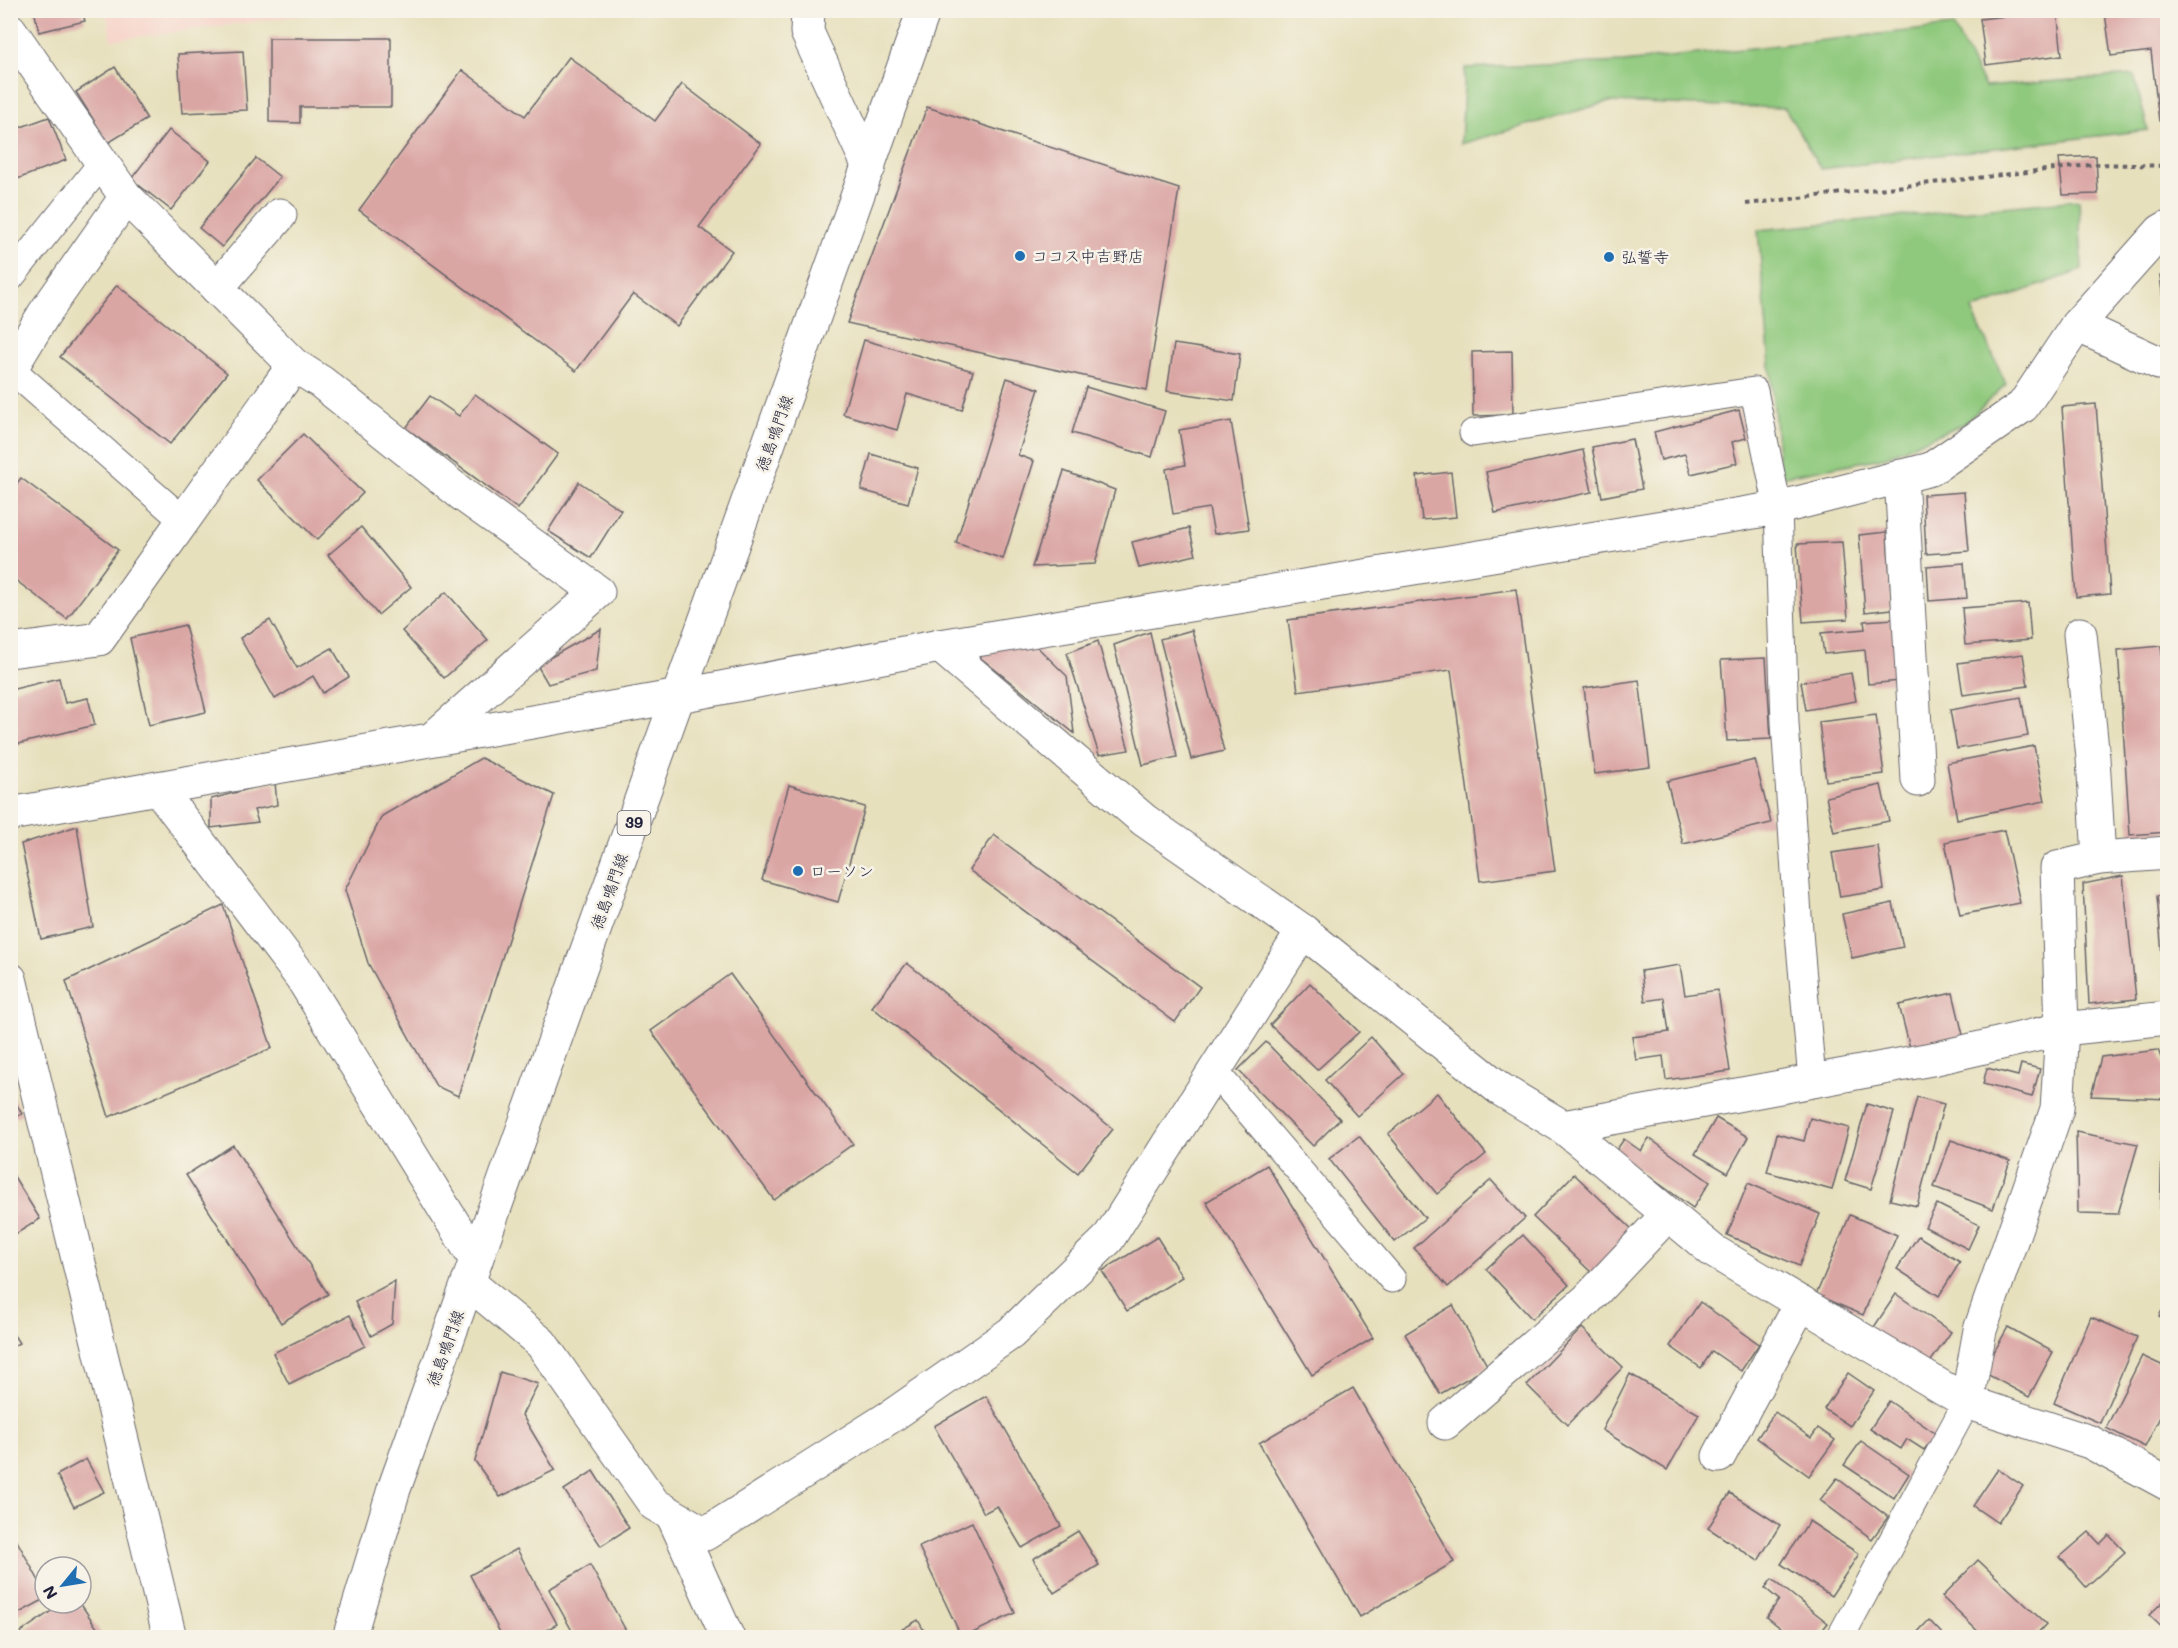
<svg xmlns="http://www.w3.org/2000/svg" width="2178" height="1648" viewBox="0 0 2178 1648" font-family="Mali,'Klee One',sans-serif">
<rect width="100%" height="100%" fill="#f7f3e8"/>
<filter id="ink" filterUnits="userSpaceOnUse"><feTurbulence type="fractalNoise" baseFrequency=".0167" numOctaves="2"/><feDisplacementMap in="SourceGraphic" scale="12" xChannelSelector="R" yChannelSelector="G"/><feConvolveMatrix kernelMatrix="1 2 1 2 8 2 1 2 1" color-interpolation-filters="sRGB"/></filter>
<filter id="wash" filterUnits="userSpaceOnUse"><feTurbulence type="fractalNoise" baseFrequency=".008" numOctaves="4" result="noise"/><feDisplacementMap in="SourceGraphic" scale="24" xChannelSelector="R" yChannelSelector="G"/><feGaussianBlur stdDeviation="1.35" result="paint"/><feColorMatrix in="noise" values="0 0 0 0 0 0 0 0 0 0 0 0 0 0 0 0 0 1.4 0 .05"/><feComposite in="paint" operator="in"/></filter>
<g filter="url(#wash)">
<rect width="100%" height="100%" fill="#e7e0bd"/>
<polygon fill="#f7d1c7" points="106,10 337,10 337,11 111,40"/>
<g fill="#8fc97d" stroke="#58765c" stroke-width="1.5">
<polygon points="1953,26 1985,87 2134,75 2148,130 1821,169 1785,108 1608,102 1461,144 1465,68 1624,62"/>
<polygon points="2079,200 2082,270 1972,310 2006,384 1965,423 1882,458 1780,477 1758,230"/>
</g>
<g id="blocks">
<g fill="#daa6a4">
<polygon points="34,10 82,10 85,21 39,32"/>
<polygon points="2057,10 2062,55 1986,65 1980,19"/>
<polygon points="2127,10 2168,10 2168,120 2159,121 2151,51 2111,56 2105,13"/>
<polygon points="269,38 391,38 391,107 300,107 300,123 269,122"/>
<polygon points="243,51 247,110 182,113 178,54"/>
<polygon points="569,57 655,121 682,84 761,144 699,227 732,251 677,326 633,294 576,371 359,210 462,70 525,116"/>
<polygon points="115,67 147,119 108,143 76,92"/>
<polygon points="927,107 1179,189 1147,390 847,323"/>
<polygon points="49,117 66,160 10,182 10,131"/>
<polygon points="169,130 210,161 171,210 131,179"/>
<polygon points="2096,156 2098,194 2063,195 2059,158"/>
<polygon points="256,158 280,177 222,247 199,228"/>
<polygon points="2160,276 2168,276 2168,323 2166,323"/>
<polygon points="117,285 227,373 170,444 60,357"/>
<polygon points="864,340 973,371 962,410 907,394 897,430 843,414"/>
<polygon points="1174,344 1240,354 1234,401 1167,391"/>
<polygon points="1512,351 1513,415 1473,416 1472,352"/>
<polygon points="1007,378 1039,389 1018,455 1034,461 1003,559 956,543"/>
<polygon points="1086,387 1165,411 1152,457 1072,433"/>
<polygon points="475,394 558,454 518,509 406,428 430,396 459,416"/>
<polygon points="2096,404 2110,594 2076,597 2062,407"/>
<polygon points="1739,410 1746,438 1732,442 1737,463 1691,474 1685,454 1661,460 1654,432"/>
<polygon points="1231,421 1249,529 1214,534 1209,508 1173,514 1166,469 1185,465 1179,430"/>
<polygon points="303,434 363,493 317,540 257,480"/>
<polygon points="1632,439 1642,489 1602,497 1592,447"/>
<polygon points="1583,450 1592,492 1495,513 1486,472"/>
<polygon points="871,454 918,468 908,503 861,490"/>
<polygon points="1064,471 1115,490 1095,564 1032,567"/>
<polygon points="1451,472 1456,517 1422,520 1417,476"/>
<polygon points="21,478 118,550 67,619 10,576 10,492"/>
<polygon points="579,482 621,510 591,558 548,531"/>
<polygon points="1964,492 1969,551 1926,554 1923,495"/>
<polygon points="361,527 411,587 378,615 328,555"/>
<polygon points="1189,528 1196,555 1139,568 1132,542"/>
<polygon points="1887,532 1892,609 1865,612 1859,535"/>
<polygon points="1842,542 1848,619 1803,622 1797,544"/>
<polygon points="1964,563 1967,598 1929,601 1927,566"/>
<polygon points="1516,589 1555,871 1480,881 1451,670 1298,691 1288,620"/>
<polygon points="446,592 488,640 444,678 402,631"/>
<polygon points="2028,603 2031,640 1965,645 1962,608"/>
<polygon points="1894,619 1900,681 1868,684 1865,650 1824,654 1821,633 1865,629 1864,621"/>
<polygon points="270,620 297,668 332,648 349,677 323,693 313,676 275,699 240,638"/>
<polygon points="185,625 206,712 149,725 130,638"/>
<polygon points="601,629 596,671 548,684 537,665"/>
<polygon points="1192,630 1224,751 1191,759 1160,639"/>
<polygon points="1150,632 1177,757 1143,765 1114,645"/>
<polygon points="1030,640 1067,676 1074,733 972,651"/>
<polygon points="1098,641 1129,750 1099,755 1067,653"/>
<polygon points="2161,646 2168,705 2168,832 2130,835 2118,650"/>
<polygon points="2023,654 2028,686 1963,695 1958,663"/>
<polygon points="1766,658 1771,739 1727,741 1721,660"/>
<polygon points="1851,673 1856,701 1806,710 1801,682"/>
<polygon points="59,678 65,703 88,698 95,725 10,746 10,690"/>
<polygon points="1639,680 1650,767 1595,774 1584,688"/>
<polygon points="2021,697 2028,736 1957,749 1950,710"/>
<polygon points="1876,715 1884,774 1826,781 1819,722"/>
<polygon points="2034,746 2045,801 1957,819 1947,763"/>
<polygon points="481,758 554,795 458,1096 436,1086 368,963 345,890 382,816"/>
<polygon points="1755,760 1771,823 1683,844 1667,781"/>
<polygon points="275,782 277,805 254,810 258,822 211,828 211,799"/>
<polygon points="789,785 865,807 838,902 762,880"/>
<polygon points="1881,785 1889,821 1834,832 1826,797"/>
<polygon points="77,826 93,927 41,939 21,844"/>
<polygon points="2004,830 2020,903 1960,915 1945,842"/>
<polygon points="994,835 1200,987 1175,1022 969,870"/>
<polygon points="1878,846 1884,890 1840,897 1832,853"/>
<polygon points="2123,876 2136,999 2089,1004 2083,884"/>
<polygon points="2168,894 2168,978 2164,978 2157,896"/>
<polygon points="1893,903 1903,947 1852,958 1842,914"/>
<polygon points="223,905 272,1048 109,1117 66,981"/>
<polygon points="907,963 1113,1129 1078,1173 872,1007"/>
<polygon points="1680,965 1685,995 1718,990 1730,1071 1666,1080 1663,1056 1636,1060 1632,1037 1669,1032 1664,998 1645,1001 1641,971"/>
<polygon points="730,974 853,1144 774,1200 651,1031"/>
<polygon points="1310,983 1359,1032 1317,1070 1270,1025"/>
<polygon points="1953,993 1963,1035 1910,1048 1899,1005"/>
<polygon points="1371,1037 1404,1074 1357,1116 1325,1080"/>
<polygon points="1266,1042 1340,1119 1313,1146 1238,1070"/>
<polygon points="2158,1050 2168,1075 2168,1099 2091,1096 2101,1057"/>
<polygon points="2021,1064 2040,1069 2032,1097 1983,1084 1987,1068 2018,1076"/>
<polygon points="10,1092 22,1114 10,1120"/>
<polygon points="1437,1093 1486,1154 1437,1194 1388,1134"/>
<polygon points="1917,1097 1944,1104 1917,1206 1890,1200"/>
<polygon points="1867,1104 1894,1112 1871,1189 1845,1181"/>
<polygon points="1716,1118 1748,1137 1728,1173 1695,1154"/>
<polygon points="1810,1118 1849,1128 1832,1190 1767,1172 1777,1134 1804,1141"/>
<polygon points="2076,1132 2138,1144 2118,1214 2078,1213"/>
<polygon points="1359,1136 1425,1218 1395,1242 1329,1159"/>
<polygon points="1649,1138 1710,1182 1693,1208 1615,1152 1624,1139 1641,1151"/>
<polygon points="1951,1140 2010,1161 1993,1209 1934,1187"/>
<polygon points="233,1145 328,1294 281,1323 186,1175"/>
<polygon points="2162,1149 2168,1149 2168,1215 2160,1215"/>
<polygon points="1267,1165 1373,1338 1312,1375 1206,1202"/>
<polygon points="10,1170 40,1219 14,1235 10,1230"/>
<polygon points="1574,1174 1634,1231 1593,1274 1533,1217"/>
<polygon points="1491,1180 1525,1218 1448,1287 1414,1248"/>
<polygon points="1748,1183 1820,1214 1799,1266 1727,1235"/>
<polygon points="1937,1204 1979,1225 1968,1249 1925,1227"/>
<polygon points="1850,1215 1897,1235 1863,1315 1816,1295"/>
<polygon points="1523,1235 1569,1285 1532,1319 1486,1269"/>
<polygon points="1918,1236 1960,1262 1939,1296 1897,1269"/>
<polygon points="1157,1237 1182,1277 1127,1311 1102,1271"/>
<polygon points="395,1281 392,1324 371,1336 355,1302"/>
<polygon points="1896,1294 1951,1332 1927,1367 1872,1330"/>
<polygon points="2168,1300 2168,1321 2159,1316"/>
<polygon points="1700,1302 1759,1344 1741,1371 1712,1351 1701,1368 1670,1346"/>
<polygon points="1453,1305 1488,1367 1440,1394 1405,1334"/>
<polygon points="350,1315 365,1346 289,1384 273,1353"/>
<polygon points="2091,1317 2137,1337 2100,1423 2054,1403"/>
<polygon points="2008,1327 2053,1352 2029,1397 1983,1372"/>
<polygon points="1582,1328 1623,1367 1567,1425 1527,1385"/>
<polygon points="10,1329 19,1343 10,1348"/>
<polygon points="2142,1356 2168,1368 2168,1401 2145,1447 2106,1428"/>
<polygon points="500,1372 538,1384 522,1415 555,1470 500,1497 475,1461"/>
<polygon points="1848,1373 1874,1391 1850,1426 1824,1409"/>
<polygon points="1630,1374 1699,1414 1667,1470 1602,1430"/>
<polygon points="1353,1388 1454,1562 1360,1617 1259,1443"/>
<polygon points="986,1396 1061,1526 1022,1548 997,1506 984,1513 934,1426"/>
<polygon points="1889,1401 1936,1434 1924,1450 1907,1439 1901,1449 1870,1429"/>
<polygon points="1775,1412 1811,1438 1818,1428 1835,1440 1809,1476 1757,1438"/>
<polygon points="1861,1441 1909,1474 1894,1498 1844,1465"/>
<polygon points="86,1459 104,1492 74,1507 57,1475"/>
<polygon points="1998,1469 2023,1486 1998,1523 1973,1506"/>
<polygon points="593,1471 629,1528 601,1546 564,1490"/>
<polygon points="1837,1478 1888,1517 1872,1539 1820,1500"/>
<polygon points="1730,1493 1780,1525 1758,1561 1708,1528"/>
<polygon points="1809,1521 1859,1554 1831,1596 1781,1564"/>
<polygon points="972,1522 1015,1613 962,1638 919,1547"/>
<polygon points="1078,1531 1099,1565 1054,1593 1033,1559"/>
<polygon points="2089,1532 2100,1544 2109,1535 2125,1552 2086,1587 2060,1557"/>
<polygon points="17,1541 45,1592 45,1599 10,1618 10,1544"/>
<polygon points="517,1549 557,1624 532,1638 503,1638 470,1575"/>
<polygon points="1978,1560 2046,1624 2033,1638 1985,1638 1942,1597"/>
<polygon points="590,1565 630,1638 576,1638 549,1589"/>
<polygon points="1772,1579 1828,1623 1816,1638 1793,1638 1767,1617 1779,1600 1765,1588"/>
<polygon points="2168,1597 2168,1633 2149,1615"/>
<polygon points="63,1603 80,1603 104,1638 24,1638 21,1632"/>
<polygon points="918,1620 928,1638 887,1638"/>
<polygon points="1929,1620 1946,1638 1912,1638"/>
</g>
</g>
</g>
<g filter="url(#ink)">
<use href="#blocks" fill-opacity="0" stroke="#676468" stroke-width="1.5"/>
<g fill="none" stroke-linecap="round" stroke-linejoin="round">
<defs>
<g id="service">
<polyline points="10,278 102,163"/>
<polyline points="11,369 184,521"/>
<polyline points="1473,433 1754,391 1778,508 1785,723 1800,945 1812,1080"/>
<polyline points="1215,1072 1392,1279"/>
<polyline points="1840,1638 1967,1402"/>
</g>
<g id="minor">
<polyline points="808,10 807,32 869,167"/>
<polyline points="10,30 126,197 294,365 321,382 463,495 598,592 432,739"/>
<polyline points="217,288 280,215"/>
<polyline points="2077,325 2159,363"/>
<polyline points="10,370 44,314 126,197"/>
<polyline points="1901,476 1918,780"/>
<polyline points="2080,634 2093,758 2099,858"/>
<polyline points="940,646 1144,820 1303,931 1500,1089 1563,1127 1713,1251 1967,1402 2090,1442 2168,1484"/>
<polyline points="10,651 99,639 294,365"/>
<polyline points="158,788 302,978 476,1260"/>
<polyline points="10,814 679,696 940,646 1778,508 1931,469 2023,406 2077,325 2161,231 2168,227"/>
<polyline points="10,979 170,1638"/>
<polyline points="1563,1127 1937,1058 2062,1029 2168,1018"/>
<polyline points="469,1283 541,1343 654,1504 705,1534 893,1415 1011,1333 1108,1239 1303,931"/>
<polyline points="1967,1402 1980,1330 2057,1109 2062,1029 2057,868 2099,858 2168,853"/>
<polyline points="1445,1423 1587,1300 1668,1214"/>
<polyline points="1719,1456 1801,1303"/>
<polyline points="673,1516 728,1638"/>
</g>
<polyline id="primary" points="349,1638 394,1489 924,10"/>
</defs>
<use href="#service" stroke="#676468" stroke-width="29"/>
<use href="#minor" stroke="#676468" stroke-width="35"/>
<use href="#primary" stroke="#676468" stroke-width="35"/>
<g stroke="#676468" stroke-width="4" stroke-dasharray="4.5 4.5" stroke-linecap="butt">
<polyline points="1746,204 2099,164 2168,166"/>
<polyline points="2165,402 2168,416"/>
</g>
<use href="#service" stroke="#fff" stroke-width="27"/>
<use href="#minor" stroke="#fff" stroke-width="33"/>
<use href="#primary" stroke="#fff" stroke-width="33"/>
</g>
</g>
<g fill="#1f6fb2" stroke="#f7f3e8" stroke-width="2">
<circle cx="1020" cy="256" r="6"/>
<circle cx="1609" cy="257" r="6"/>
<circle cx="798" cy="871" r="6"/>
</g>
<g text-anchor="middle" stroke-width="5" stroke-linejoin="round" paint-order="stroke">
<rect fill="#f7f3e8" stroke="#62616f" stroke-width="1.5" x="617.5" y="811" width="33" height="24" rx="4.5"/>
<g font-size="15" font-weight="bold" fill="#22223b">
<text x="634" y="828">39</text>
</g>
<g font-size="16" fill="#22223b" stroke="#f7f3e8" text-anchor="start">
<text x="1032" y="262">ココス中吉野店</text>
<text x="1621" y="263">弘誓寺</text>
<text x="810" y="877">ローソン</text>
</g>
<g font-size="16" fill="#22223b" stroke="#f7f3e8">
<text transform="translate(774 433) rotate(-70)" y="6">徳島鳴門線</text>
<text transform="translate(609 891) rotate(-70)" y="6">徳島鳴門線</text>
<text transform="translate(445 1348) rotate(-70)" y="6">徳島鳴門線</text>
</g>
</g>
<rect width="2178" height="1648" fill="none" stroke="#f7f3e8" stroke-width="36"/>
<g transform="translate(63 1585) rotate(240)"><circle r="28" fill="#f7f3e8" stroke="#a29fa3" stroke-width="1.5"/>
<path d="M0-4.5L10 22L0 15L-10 22Z" fill="#1f6fb2"/>
<text y="-9" font-size="16" font-weight="bold" text-anchor="middle" fill="#22223b">N</text>
</g>
</svg>
